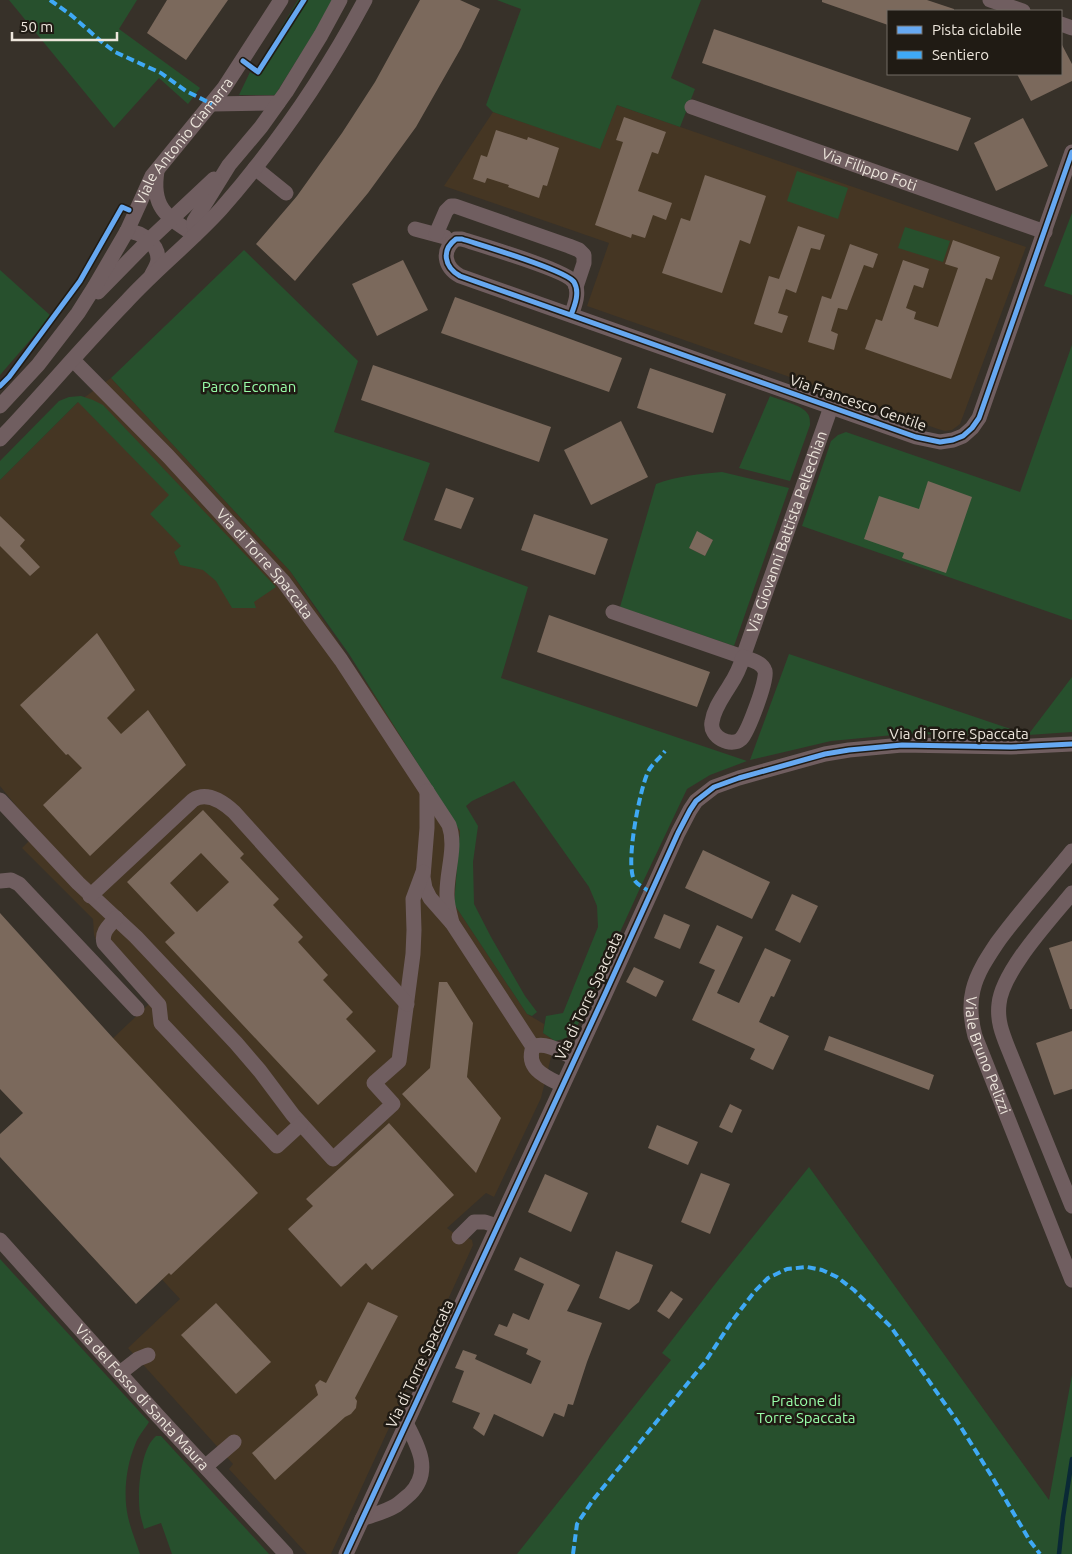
<svg xmlns="http://www.w3.org/2000/svg" width="1072" height="1554" viewBox="0 0 1072 1554" font-family="Ubuntu,sans-serif">
<rect width="100%" height="100%" fill="#373129"/>
<g fill="#453623">
<polygon points="617,105 1026,247 960,424 952,430 945,431 938,429 587,306 609,243 444,186 493,112 600,148"/>
<polygon points="111,378 290,571 385,711 460,831 454,904 527,1014 544,1024 543,1033 555,1041 541,1098 494,1197 486,1193 447,1228 462,1239 466,1237 472,1240 473,1245 331,1554 307,1554 229,1469 233,1464 128,1348 180,1299 21,1126 150,1003 99,947 94,935 93,919 22,848 39,831 17,807 0,786 0,480 78,402"/>
</g>
<g fill="#27502d" fill-rule="evenodd">
<polygon points="9,0 137,0 119,29 200,88 188,104 159,78 114,128"/>
<polygon points="298,0 332,0 317,28 275,95 239,95 250,72 253,74"/>
<polygon points="497,0 701,0 671,78 695,89 680,127 617,105 600,149 493,112 486,105 521,9"/>
<polygon points="797,171 848,188 838,219 787,201"/>
<polygon points="1072,213 1072,295 1044,286"/>
<polygon points="905,227 950,241 943,262 898,248"/>
<polygon points="244,250 358,361 334,432 430,463 403,540 528,587 501,678 747,761 710,775 687,789 641,886 574,1033 564,1039 555,1041 543,1033 546,1016 563,1013 598,927 597,906 589,887 514,781 472,801 466,806 478,826 473,862 474,904 491,937 525,996 537,1012 532,1016 527,1014 454,904 460,831 349,654 290,571 111,378"/>
<polygon points="0,270 51,316 0,375"/>
<polygon points="1072,345 1072,620 802,526 831,441 838,435 846,432 1020,492"/>
<polygon points="81,396 93,400 103,405 276,587 254,602 256,608 232,608 216,581 203,570 180,565 174,552 181,546 150,514 169,495 78,402 0,480 0,461 59,401 69,397"/>
<path d="M770,396c9,4 32,9 37,17 3,3 3,8 3,12l-20,56 -51,-13z"/>
<path d="M722,472l67,16 -55,158 -114,-39 36,-123c21,-8 44,-10 66,-12zM697,532l16,8 -8,16 -16,-8z"/>
<polygon points="789,654 1028,735 1072,677 1072,732 1028,735 904,734 831,741 750,760"/>
<polygon points="809,1167 1049,1500 1072,1375 1072,1554 517,1554 671,1360 662,1353 719,1279"/>
<path d="M0,1259l149,163c-5,8 -11,14 -14,23 -9,21 -12,50 -7,72 3,13 8,25 12,37h-140z"/>
<path d="M156,1436h5l108,118h-97l-11,-31 -17,6c-1,-5 -3,-10 -4,-16 -3,-18 0,-64 16,-77z"/>
</g>
<g fill="none" stroke-linecap="round" stroke-linejoin="round">
<polyline stroke="#0a2936" stroke-width="4.5" points="1059,1554 1063,1517 1072,1459"/>
</g>
<g fill="#7b695c" fill-rule="evenodd">
<polygon points="167,0 228,0 186,60 147,33"/>
<polygon points="420,0 460,0 480,9 461,48 416,127 368,193 295,281 256,244 297,196 342,133 375,82"/>
<polygon points="822,0 927,0 954,9 954,11 888,11 888,25 822,2"/>
<polygon points="714,29 971,118 958,151 702,63"/>
<polygon points="1061,43 1072,64 1072,81 1031,101 1017,74 1061,74"/>
<polygon points="624,117 666,132 658,154 652,152 638,191 672,203 666,220 653,215 645,238 632,234 631,238 595,225 623,142 616,140"/>
<polygon points="1023,118 1048,166 996,191 974,143"/>
<polygon points="496,130 527,140 528,137 559,148 547,186 543,185 539,198 508,187 509,185 487,178 485,183 473,179 481,155 487,157"/>
<polygon points="705,175 766,196 750,244 740,240 722,293 662,273 681,218 690,221"/>
<polygon points="798,226 825,235 820,250 811,248 796,293 786,289 778,313 788,316 782,333 754,324 769,276 779,279"/>
<polygon points="953,240 1000,257 992,280 986,278 951,379 865,349 876,319 882,321 903,260 929,269 923,288 914,285 906,308 916,312 914,319 938,327 958,268 945,264"/>
<polygon points="850,244 878,254 873,268 864,265 847,310 838,308 831,331 838,334 834,350 808,342 822,296 831,299"/>
<polygon points="403,260 428,310 377,336 352,284"/>
<polygon points="455,297 622,358 609,392 441,333"/>
<polygon points="373,365 551,427 539,462 361,400"/>
<polygon points="650,368 726,394 713,433 637,408"/>
<polygon points="621,421 648,477 591,505 564,450"/>
<polygon points="928,481 972,497 946,573 902,558 904,553 864,539 879,496 919,509"/>
<polygon points="446,488 474,498 461,529 434,520"/>
<polygon points="534,514 608,539 595,575 521,550"/>
<polygon points="0,516 25,540 20,546 40,567 30,576 0,546"/>
<polygon points="697,531 713,540 705,556 689,548"/>
<polygon points="549,615 710,672 697,707 537,652"/>
<polygon points="97,633 135,690 107,718 121,734 148,710 186,765 90,856 43,805 82,768 68,754 66,755 20,705"/>
<path d="M203,810l41,44 -4,4 39,41 -6,6 30,32 -5,5 30,33 -5,5 30,32 -7,7 30,32 -58,54 -153,-163 10,-9 -48,-51zM201,853l28,29 -32,30 -27,-29z"/>
<polygon points="703,850 770,882 752,919 685,888"/>
<polygon points="792,894 818,906 800,943 775,930"/>
<polygon points="0,913 113,1038 258,1193 171,1275 169,1273 136,1304 0,1157 0,1134 23,1113 0,1089"/>
<polygon points="664,914 690,925 680,949 654,938"/>
<polygon points="717,925 743,937 717,993 739,1003 765,948 791,960 774,997 771,996 759,1022 789,1036 773,1070 750,1059 755,1049 692,1020 715,970 699,963"/>
<polygon points="1072,941 1072,1009 1070,1009 1049,948"/>
<polygon points="634,967 664,981 656,997 626,982"/>
<polygon points="439,982 447,982 473,1023 467,1077 501,1118 476,1173 402,1094 430,1068"/>
<polygon points="1072,1031 1072,1089 1054,1095 1036,1043"/>
<polygon points="829,1036 934,1075 929,1090 824,1050"/>
<polygon points="730,1104 742,1110 732,1133 719,1127"/>
<polygon points="389,1123 454,1195 372,1270 366,1263 341,1287 288,1229 313,1206 306,1199"/>
<polygon points="657,1125 698,1142 688,1165 648,1148"/>
<polygon points="701,1173 730,1184 710,1234 681,1222"/>
<polygon points="545,1174 588,1193 571,1232 528,1212"/>
<polygon points="616,1251 653,1265 639,1302 629,1310 599,1298"/>
<polygon points="520,1257 580,1285 567,1311 602,1323 587,1362 573,1405 568,1404 564,1417 554,1413 543,1437 494,1414 484,1436 473,1428 480,1413 452,1402 464,1371 455,1368 463,1350 477,1355 475,1359 531,1384 541,1361 526,1354 528,1349 494,1335 499,1324 507,1327 513,1313 529,1320 544,1284 514,1270"/>
<polygon points="671,1291 683,1299 669,1319 657,1311"/>
<polygon points="368,1302 398,1316 355,1398 357,1401 356,1408 351,1414 345,1417 275,1480 252,1453 318,1395 315,1385 320,1380 326,1383"/>
<polygon points="216,1303 271,1362 236,1394 181,1335"/>
</g>
<g fill="none" stroke-linecap="round" stroke-linejoin="round">
<g stroke="#705e60" stroke-width="15">
<polyline points="990,0 1023,11"/>
<polyline points="1061,24 1072,28"/>
<polyline points="212,104 278,103"/>
<path id="s1" d="M692,107l353,125"/>
<polyline points="255,168 286,193"/>
<path d="M157,171c-6,37 10,46 38,64"/>
<polyline points="415,229 445,237"/>
<path d="M127,231c14,1 31,12 31,28 0,5 -3,10 -6,15"/>
<polyline points="436,234 446,211 451,206 455,206 569,246 579,250 584,255 584,263 576,287"/>
<polyline points="195,235 194,221 208,199 229,165 261,127 286,92 321,35 340,0"/>
<polyline points="98,292 149,240 214,179"/>
<path d="M571,315c4,-10 9,-23 3,-33 -8,-12 -94,-37 -112,-43h-6c-15,11 -12,28 4,37l456,161 24,5 13,-2 10,-4 9,-8 7,-10 93,-266"/>
<path id="s2" d="M73,360l95,96 115,125 58,79 108,165c8,22 -3,48 -2,71 0,9 3,18 5,27"/>
<path id="s3" d="M0,406l38,-41 40,-52 17,-27 32,-55 25,-55 72,-88 57,-88"/>
<path d="M0,439c43,-45 83,-93 126,-137 30,-33 65,-60 95,-93 56,-64 104,-134 144,-209"/>
<path id="s4" d="M613,612l130,45 88,-250"/>
<path d="M743,657c8,3 19,5 22,14 3,8 -17,61 -24,68 -10,9 -32,-2 -29,-17 2,-14 11,-25 18,-37 6,-9 10,-18 13,-28z"/>
<polyline points="427,791 427,828 423,877 425,888 430,898 452,923 533,1047"/>
<polyline points="0,800 78,883 136,937 236,1043 260,1071 293,1115 333,1159 393,1104 374,1083 399,1061 413,954 414,930 413,899 423,872"/>
<path id="s5" d="M1072,851c-25,31 -52,60 -75,92 -10,15 -20,30 -24,47 -4,16 -2,31 2,46l97,244"/>
<polyline points="0,881 11,880 19,884 137,1009"/>
<path d="M1072,893c-21,26 -70,78 -73,111 -2,16 3,29 9,44l64,158"/>
<path d="M90,896l103,-96c14,-9 30,2 41,12l173,192"/>
<path d="M116,918c-7,8 -15,14 -12,25l55,62 2,18 116,123 24,-22"/>
<path d="M562,1085c-16,-8 -37,-16 -29,-38 13,-6 30,6 42,11"/>
<polyline points="459,1237 474,1222 485,1222 497,1226"/>
<path id="s6" d="M0,1240l158,176 128,138"/>
<polyline points="120,1373 138,1359 148,1355"/>
<polyline points="206,1466 234,1442"/>
<path d="M362,1519c10,-4 23,-7 33,-13 5,-3 10,-8 15,-12 22,-22 9,-47 -4,-71"/>
<polyline points="346,1554 605,994 678,833 690,810 696,801 714,787 739,778 825,754 849,750 902,745 1011,747 1072,744"/>
</g>
<g stroke="#3fa9f5" stroke-width="4" stroke-dasharray="8 4" stroke-linecap="butt">
<polyline points="50,0 71,15 103,43 115,52 161,73 186,91 212,104"/>
<path d="M651,892c-5,-3 -12,-6 -16,-11 -11,-13 5,-93 13,-109 3,-7 12,-14 17,-21"/>
<polyline points="573,1554 577,1524 593,1500 705,1362 732,1321 755,1291 768,1278 787,1269 807,1267 822,1270 837,1277 854,1290 891,1327 957,1421 994,1480 1030,1541 1040,1554"/>
</g>
<defs>
<g id="cycleway">
<polyline points="243,61 258,72 304,0"/>
<path d="M571,315c4,-10 9,-23 3,-33 -8,-12 -94,-37 -112,-43h-6c-15,11 -12,28 4,37l456,161 24,5 13,-2 10,-4 9,-8 7,-10 93,-266"/>
<polyline points="0,386 9,377 80,281 122,207 129,210"/>
<polyline points="346,1554 605,994 678,833 690,810 696,801 714,787 739,778 825,754 849,750 902,745 1011,747 1072,744"/>
</g>
</defs>
<use href="#cycleway" stroke="#201b14" stroke-width="8"/>
<use href="#cycleway" stroke="#66a8f1" stroke-width="5"/>
</g>
<g text-anchor="middle" stroke-width="5" stroke-linejoin="round" paint-order="stroke">
<g font-size="15" fill="#ede6dc" stroke="#201b14">
<text dy="5" stroke="none"><textPath href="#s3" startOffset="324">Viale Antonio Ciamarra</textPath></text>
<text dy="5" stroke="none"><textPath href="#s1" startOffset="188">Via Filippo Foti</textPath></text>
<text transform="translate(858 403) rotate(19)" y="5">Via Francesco Gentile</text>
<text dy="5" stroke="none"><textPath href="#s4" startOffset="270">Via Giovanni Battista Peltechian</textPath></text>
<text dy="5" stroke="none"><textPath href="#s2" startOffset="280">Via di Torre Spaccata</textPath></text>
<text x="959" y="739">Via di Torre Spaccata</text>
<text transform="translate(589 996) rotate(-65)" y="5">Via di Torre Spaccata</text>
<text dy="5" stroke="none"><textPath href="#s5" startOffset="240">Viale Bruno Pelizzi</textPath></text>
<text transform="translate(420 1364) rotate(-65)" y="5">Via di Torre Spaccata</text>
<text dy="5" stroke="none"><textPath href="#s6" startOffset="212">Via del Fosso di Santa Maura</textPath></text>
</g>
<g font-size="15" fill="#98fda8" stroke="#201b14">
<text x="249" y="392">Parco Ecoman</text>
<text x="806" y="1406">Pratone di<tspan x="806" dy="17">Torre Spaccata</tspan></text>
</g>
</g>
<rect x="887" y="10" width="175" height="65" fill="#201b14" stroke="#726c64"/>
<rect x="897" y="26" width="25" height="8" fill="#66a8f1" stroke="#726c64"/>
<text x="932" y="35" font-size="15" fill="#ede6dc">Pista ciclabile</text>
<rect x="897" y="51" width="25" height="8" fill="#3fa9f5" stroke="#726c64"/>
<text x="932" y="60" font-size="15" fill="#ede6dc">Sentiero</text>
<path d="M12 32v8h105v-8" fill="none" stroke="#ede6dc" stroke-width="2.5"/>
<text x="20" y="32" font-size="15" fill="#ede6dc" stroke="#201b14" stroke-width="4" paint-order="stroke">50 m</text>
</svg>
